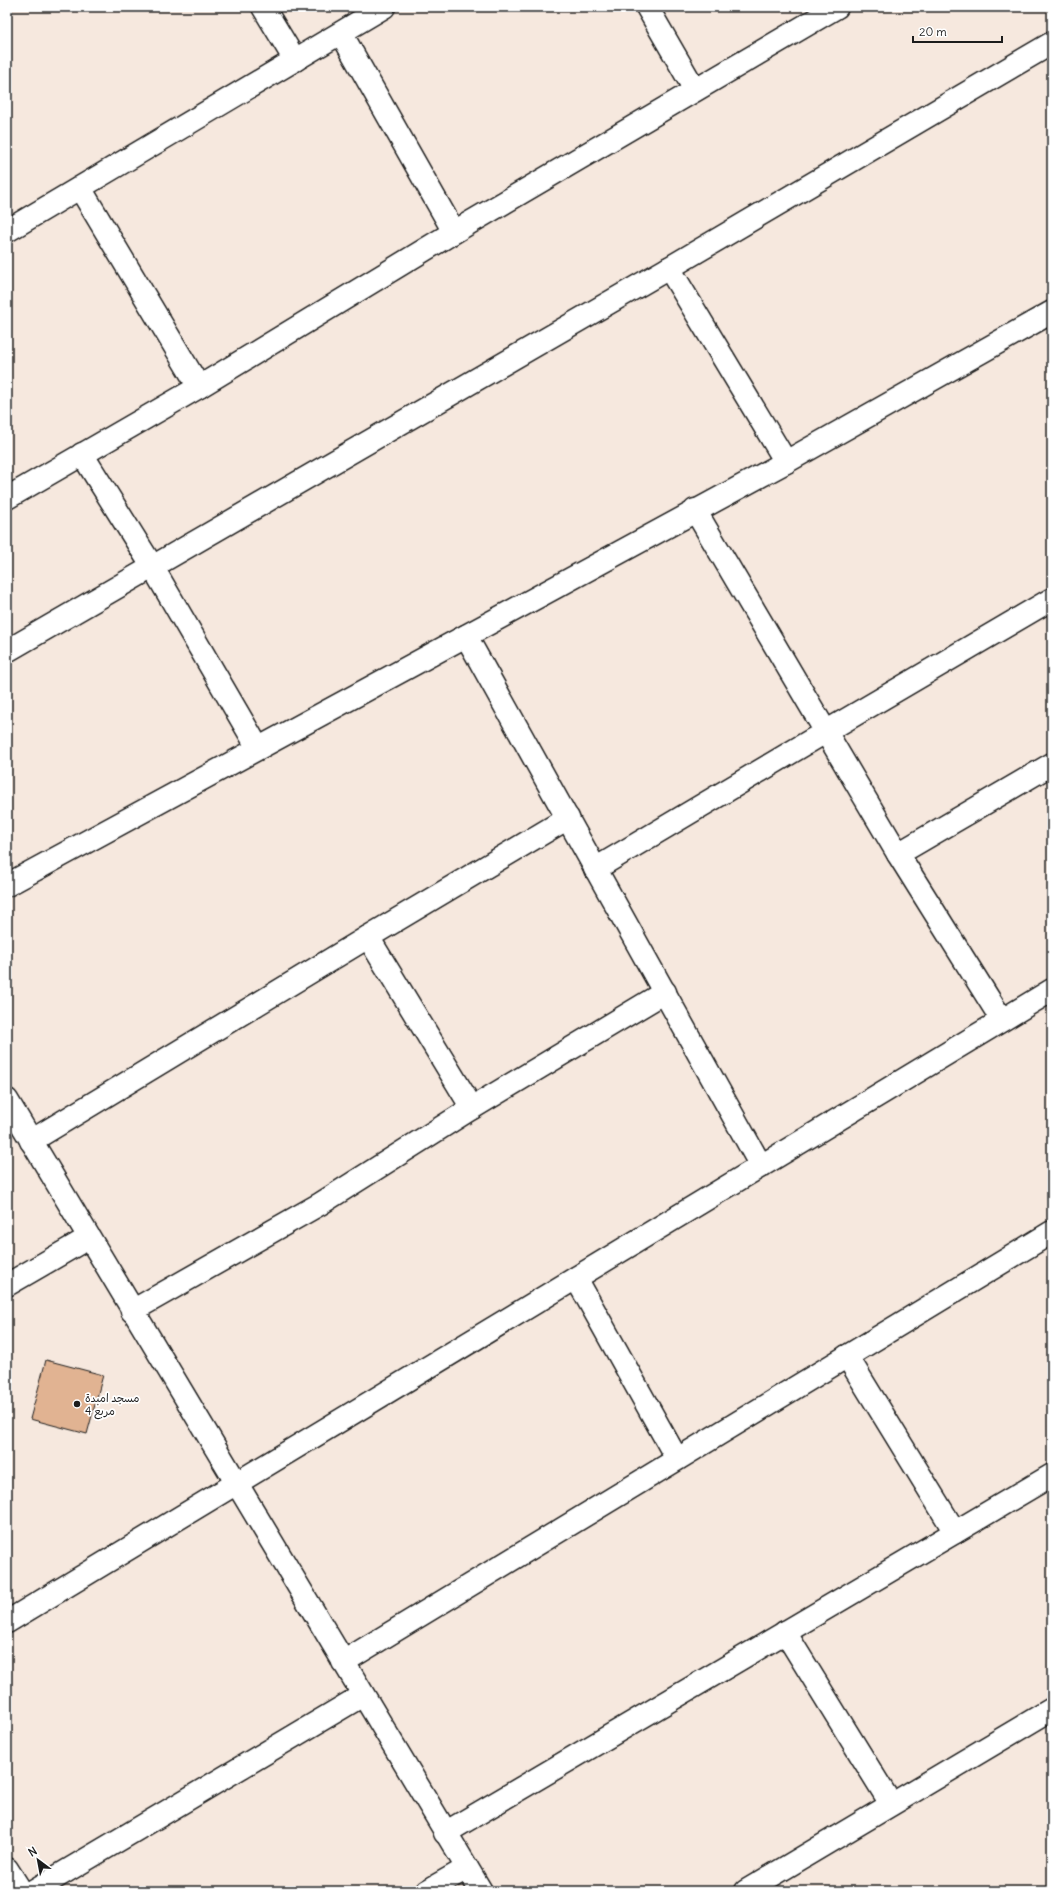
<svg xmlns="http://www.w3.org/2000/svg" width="1059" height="1898" viewBox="0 0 1059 1898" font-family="Delius,'Playpen Sans Arabic',sans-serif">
<rect width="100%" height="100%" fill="#f6e8de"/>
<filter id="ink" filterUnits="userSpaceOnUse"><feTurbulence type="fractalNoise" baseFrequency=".025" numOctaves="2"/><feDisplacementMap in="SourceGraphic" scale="8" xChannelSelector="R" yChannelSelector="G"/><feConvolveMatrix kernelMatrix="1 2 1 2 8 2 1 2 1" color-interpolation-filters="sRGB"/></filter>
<g filter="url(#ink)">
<polygon fill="#e1b392" stroke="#1c1c1c" points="46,1360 103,1375 87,1434 30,1419"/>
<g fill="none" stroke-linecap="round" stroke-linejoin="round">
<defs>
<g id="minor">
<polyline points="263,7 295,60"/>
<polyline points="647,7 695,90"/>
<polyline points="341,33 454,232"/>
<polyline points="80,188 199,387"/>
<polyline points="7,231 384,7"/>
<polyline points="669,268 786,462"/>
<polyline points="82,454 152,566 258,748"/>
<polyline points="7,498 199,387 454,232 837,7"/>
<polyline points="695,510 898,854 1002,1020"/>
<polyline points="466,636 761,1166"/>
<polyline points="7,651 669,268 1052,43"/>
<polyline points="898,854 1052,764"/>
<polyline points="595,869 827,731 1052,599"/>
<polyline points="7,885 786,462 1052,312"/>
<polyline points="368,937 472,1108"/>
<polyline points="7,1100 481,1891"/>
<polyline points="31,1141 368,937 568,818"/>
<polyline points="576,1278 677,1459"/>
<polyline points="7,1285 88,1238"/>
<polyline points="132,1311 320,1204 472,1108 665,992"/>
<polyline points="847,1356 955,1532"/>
<polyline points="7,1622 1052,990"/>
<polyline points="785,1632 891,1804"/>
<polyline points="343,1662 1052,1232"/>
<polyline points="445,1833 1052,1475"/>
<polyline points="7,1869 21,1891"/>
<polyline points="33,1891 363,1695"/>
<polyline points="427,1891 467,1868"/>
<polyline points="746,1891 1052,1709"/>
</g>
</defs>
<use href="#minor" stroke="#1c1c1c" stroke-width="25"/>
<use href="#minor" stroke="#fff" stroke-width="22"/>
</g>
</g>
<circle fill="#1c1c1c" stroke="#fff" stroke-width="1.5" cx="77" cy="1404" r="4"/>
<g text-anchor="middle" stroke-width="3.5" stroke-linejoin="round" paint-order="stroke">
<g font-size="11" fill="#1c1c1c" stroke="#fff" text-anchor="start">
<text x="85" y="1402">مسجد امبدة<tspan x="85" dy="13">مربع 4</tspan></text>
</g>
</g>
<rect width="1059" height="1898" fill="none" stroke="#fff" stroke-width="24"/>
<rect x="12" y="12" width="1035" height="1874" fill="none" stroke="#1c1c1c" stroke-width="1.5" filter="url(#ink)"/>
<g transform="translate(38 1860) rotate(328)" stroke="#ffffff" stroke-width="3" paint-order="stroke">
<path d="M0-3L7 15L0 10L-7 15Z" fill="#1c1c1c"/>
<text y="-6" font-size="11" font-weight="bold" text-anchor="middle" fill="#1c1c1c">N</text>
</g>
<path d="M913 36v6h89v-6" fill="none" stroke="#1c1c1c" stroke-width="2"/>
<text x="919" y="36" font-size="12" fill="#1c1c1c" stroke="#ffffff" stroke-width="3" paint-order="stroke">20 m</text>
</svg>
